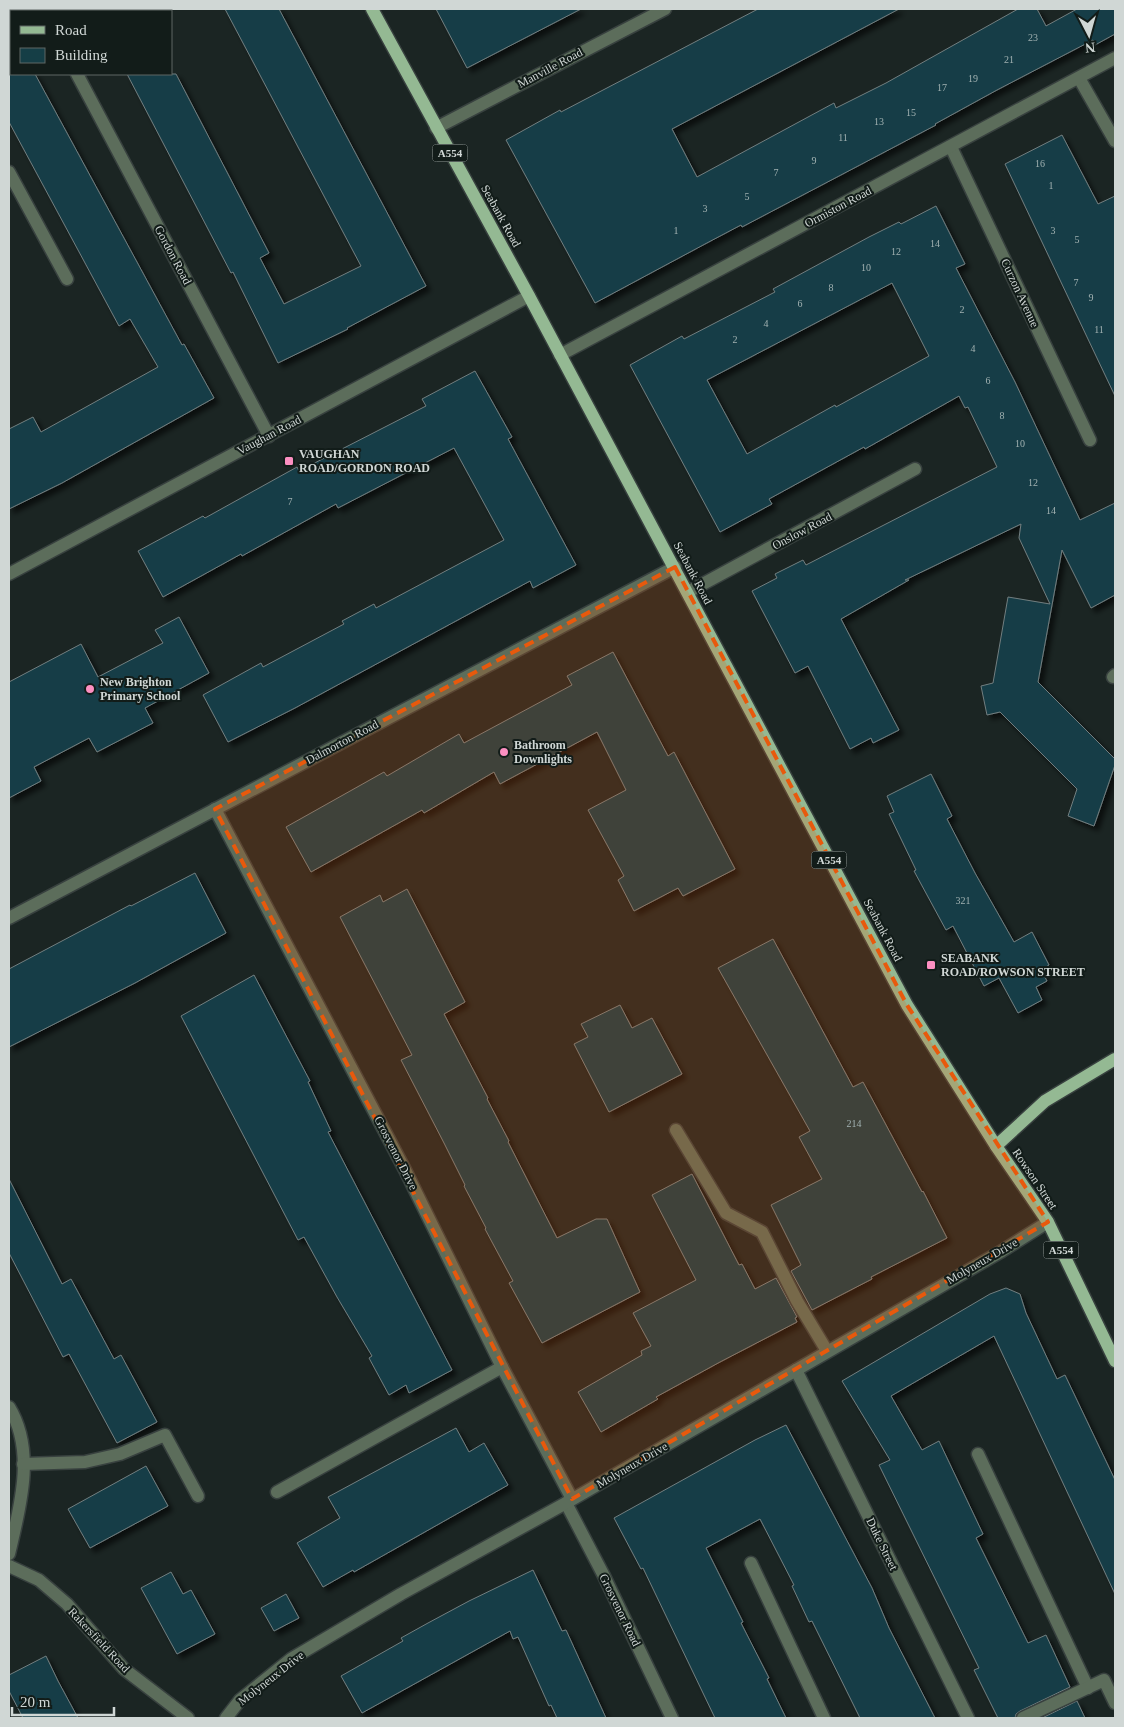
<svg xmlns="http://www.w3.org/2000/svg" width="1124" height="1727" viewBox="0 0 1124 1727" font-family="Georgia,serif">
<defs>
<filter id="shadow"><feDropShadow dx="4.5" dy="4.5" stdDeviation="2.5" flood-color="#0009"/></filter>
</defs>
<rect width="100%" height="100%" fill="#1b2523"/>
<g fill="#153e46" stroke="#727e80" fill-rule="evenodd" filter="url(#shadow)">
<polygon points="225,9 279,9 426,286 347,328 348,329 278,363 233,272 231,273 127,74 176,74 269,253 260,258 284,304 361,266"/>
<polygon points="436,9 581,9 467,68"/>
<polygon points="758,9 899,9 672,129 697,177 834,103 836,108 886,83 1018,9 1037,9 1046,26 1077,9 1115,9 1115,34 1095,45 1093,40 997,90 935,124 936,125 742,227 741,225 705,244 595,303 506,140 560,110 561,112"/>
<polygon points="9,74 35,74 182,345 184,344 214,398 62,483 9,509 9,429 33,417 41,432 158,367 130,319 119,326 9,122"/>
<polygon points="1062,135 1098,204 1115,196 1115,396 1005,164"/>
<path d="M936,206l29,58 -9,4 59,114 65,138 35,-17v92l-24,13 -29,-58 -24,132 77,77v6l-21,61 -26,-10 9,-27 -77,-77 -13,3 -6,-29 12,-3 15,-86 42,7 -31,-66 2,-14 -116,56h4l-68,39 58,111 -26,13 -2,-5 -21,11 -42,-83 -13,7 -43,-82 25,-13 -2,-4 28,-14 3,5 191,-98 -29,-60 -3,1 -6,-12 -94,53 -1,-2 -95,52 3,5 -52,28 -90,-167 52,-29 2,3 91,-47 -2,-3 96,-52 30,-15 2,2zM892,283l37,73 -93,51 -1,-2 -88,49 -40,-74z"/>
<polygon points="475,371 512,437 508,439 576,565 533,588 530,581 295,708 228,742 203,695 261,663 263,667 344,624 342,621 374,604 376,608 504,540 454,448 338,508 336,504 242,556 241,554 163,597 138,551 203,516 205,518 297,467 299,471 426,406 422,399"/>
<polygon points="179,617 209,673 145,708 153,723 97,752 89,738 34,767 41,781 9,798 9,682 81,644 98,677 163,643 155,630"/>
<polygon points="613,652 668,756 674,752 735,869 683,896 678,888 634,911 618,880 624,876 588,810 626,790 597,732 500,784 494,772 424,813 422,810 311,872 286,827 384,772 387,776 459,734 464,743 572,685 567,676"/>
<polygon points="931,774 952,816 947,819 975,873 1014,942 1032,932 1049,965 1041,970 1047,981 1036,987 1042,1000 1018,1013 999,978 984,986 953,926 946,930 914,871 916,870 889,814 894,812 887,796"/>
<polygon points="195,873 226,933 135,983 9,1047 9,969 130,905 131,906"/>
<polygon points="407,889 465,1002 444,1014 488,1098 487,1099 509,1141 508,1142 557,1238 596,1219 607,1219 640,1292 542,1343 509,1283 513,1281 485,1229 486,1228 464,1186 465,1185 444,1143 401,1060 412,1055 340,917 380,895 383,902"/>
<polygon points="773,939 853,1087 863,1082 922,1192 923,1191 947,1238 871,1277 872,1279 812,1310 791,1271 801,1265 771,1205 822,1179 799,1137 810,1131 718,968"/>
<polygon points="254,975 310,1081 308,1082 331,1131 328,1132 452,1370 409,1393 406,1385 389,1395 369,1358 372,1356 337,1297 304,1237 298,1240 181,1016"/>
<polygon points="620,1005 632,1028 652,1018 682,1074 609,1112 574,1044 588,1037 581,1024"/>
<polygon points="692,1174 739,1265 742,1264 755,1289 776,1278 797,1317 795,1318 797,1322 720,1362 656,1397 658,1399 601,1432 578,1392 642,1355 641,1351 651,1346 633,1313 696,1280 652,1195"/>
<polygon points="9,1179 62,1284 71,1279 114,1359 121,1355 157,1422 117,1443 69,1354 63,1357 9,1253"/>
<polygon points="1006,1288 1020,1294 1026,1313 1057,1379 1065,1375 1115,1480 1115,1594 994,1336 891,1396 922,1450 939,1441 983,1534 976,1538 1028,1643 1046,1635 1070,1687 1020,1711 1016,1714 1015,1718 998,1718 974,1670 979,1668 879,1465 890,1460 842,1381 990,1294"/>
<polygon points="786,1425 872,1588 889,1628 935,1718 860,1718 812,1621 809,1622 792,1586 794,1585 760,1519 706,1548 743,1622 741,1623 769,1678 767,1679 786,1718 715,1718 643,1568 641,1569 614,1518 755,1440"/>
<polygon points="456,1428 469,1452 484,1443 508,1485 354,1572 353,1570 323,1587 297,1543 340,1518 328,1497"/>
<polygon points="146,1466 168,1506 90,1548 68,1509"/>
<polygon points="533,1570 562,1631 566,1630 606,1718 557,1718 551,1705 549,1706 518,1637 513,1639 510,1631 362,1713 341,1676 403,1641 401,1638 428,1623 469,1601"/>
<polygon points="171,1572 183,1594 191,1590 215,1634 177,1654 141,1588"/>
<polygon points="286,1594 299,1618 274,1631 261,1608"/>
<polygon points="46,1656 58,1681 78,1718 23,1718 9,1691 9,1675"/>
<polygon points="1077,1701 1085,1718 1042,1718"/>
</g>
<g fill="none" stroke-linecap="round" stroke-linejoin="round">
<defs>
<g id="minor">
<polyline points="42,9 43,11"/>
<polyline points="77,74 269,436"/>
<polyline points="1079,78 1115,141"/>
<polyline points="436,128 665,9"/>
<polyline points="951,147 1090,440"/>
<polyline points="9,172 67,279"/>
<polyline points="560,355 1115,58"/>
<polyline points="9,574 529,296"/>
<polyline points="688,592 915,469"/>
<polyline points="1113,677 1115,675"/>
<polyline points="215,809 405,1170 502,1367 572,1499"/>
<polyline points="9,918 675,567"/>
<polyline points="676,1130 726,1213 762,1232 797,1301 827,1351"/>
<polyline points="796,1370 968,1718"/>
<path d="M9,1407c27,44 11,100 0,147"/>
<polyline points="978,1454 1088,1688"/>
<polyline points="23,1464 85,1462 120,1454 165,1435 198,1496"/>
<polyline points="277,1492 502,1367"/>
<polyline points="566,1503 604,1576 672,1718"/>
<polyline points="751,1563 824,1718"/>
<polyline points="9,1566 39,1580 67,1604 124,1669 188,1718"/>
<polyline points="226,1718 240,1700 291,1659 401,1594 566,1503 1002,1251 1048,1222"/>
<polyline points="1023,1718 1104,1680 1115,1703"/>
</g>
<g id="major">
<polyline points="372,9 529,296 907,1005 996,1146 1048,1222 1115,1361"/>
<polyline points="996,1146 1045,1101 1115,1059"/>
</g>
</defs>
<use href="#minor" stroke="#38413f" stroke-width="15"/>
<use href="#major" stroke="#38413f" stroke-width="15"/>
<use href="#minor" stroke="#5c6d5b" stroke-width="12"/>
<use href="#major" stroke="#94b993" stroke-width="12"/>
</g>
<path fill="#e8590c" fill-opacity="0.2" stroke="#e8590c" stroke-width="4" stroke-dasharray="10 6" stroke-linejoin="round" d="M675,567l232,438 141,217 -476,277 -357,-690z"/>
<g fill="#fc8fc1" stroke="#121c19" stroke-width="2">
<rect x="284" y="456" width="10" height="10" rx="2.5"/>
<circle cx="90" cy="689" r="5"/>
<circle cx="504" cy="752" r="5"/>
<rect x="926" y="960" width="10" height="10" rx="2.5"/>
</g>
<g text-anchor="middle" stroke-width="4" stroke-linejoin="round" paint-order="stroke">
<g font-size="10" fill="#a1b1b1">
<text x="1033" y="41">23</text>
<text x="1009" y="63">21</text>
<text x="973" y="82">19</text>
<text x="942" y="91">17</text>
<text x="911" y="116">15</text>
<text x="879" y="125">13</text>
<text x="843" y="141">11</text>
<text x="814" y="164">9</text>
<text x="1040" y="167">16</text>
<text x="776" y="176">7</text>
<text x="1051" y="189">1</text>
<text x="747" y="200">5</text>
<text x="705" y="212">3</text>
<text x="676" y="234">1</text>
<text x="1053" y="234">3</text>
<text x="1077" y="243">5</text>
<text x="935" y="247">14</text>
<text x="896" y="255">12</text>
<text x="866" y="271">10</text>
<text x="1076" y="286">7</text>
<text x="831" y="291">8</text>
<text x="1091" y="301">9</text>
<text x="800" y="307">6</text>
<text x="962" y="313">2</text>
<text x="766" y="327">4</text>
<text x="1099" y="333">11</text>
<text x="735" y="343">2</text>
<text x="973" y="352">4</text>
<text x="988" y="384">6</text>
<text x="1002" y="419">8</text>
<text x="1020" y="447">10</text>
<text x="1033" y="486">12</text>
<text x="290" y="505">7</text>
<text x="1051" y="514">14</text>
<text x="963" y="904">321</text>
<text x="854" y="1127">214</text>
</g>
<g fill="#121c19" stroke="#979f9d" stroke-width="1">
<rect x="432.5" y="144.5" width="35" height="17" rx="4"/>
<rect x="811.5" y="851.5" width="35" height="17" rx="4"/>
<rect x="1043.5" y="1241.5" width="35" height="17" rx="4"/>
</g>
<g font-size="11" font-weight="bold" fill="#d0d7d5">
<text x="450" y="157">A554</text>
<text x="829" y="864">A554</text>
<text x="1061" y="1254">A554</text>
</g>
<g font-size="12" fill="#d0d7d5" stroke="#121c19">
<text transform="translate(550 68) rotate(-28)" y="4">Manville Road</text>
<text transform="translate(838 207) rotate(-28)" y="4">Ormiston Road</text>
<text transform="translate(501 216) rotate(61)" y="4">Seabank Road</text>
<text transform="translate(173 255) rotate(62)" y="4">Gordon Road</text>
<text transform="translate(1020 293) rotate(65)" y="4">Curzon Avenue</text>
<text transform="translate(269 435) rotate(-28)" y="4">Vaughan Road</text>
<text transform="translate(802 531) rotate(-28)" y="4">Onslow Road</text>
<text transform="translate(693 573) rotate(62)" y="4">Seabank Road</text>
<text transform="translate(342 742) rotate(-28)" y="4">Dalmorton Road</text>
<text transform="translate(883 930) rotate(62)" y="4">Seabank Road</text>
<text transform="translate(396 1153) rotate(63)" y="4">Grosvenor Drive</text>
<text transform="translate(1035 1179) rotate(56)" y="4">Rowson Street</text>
<text transform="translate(982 1261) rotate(-30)" y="4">Molyneux Drive</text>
<text transform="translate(632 1465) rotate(-30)" y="4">Molyneux Drive</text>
<text transform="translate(882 1544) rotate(64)" y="4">Duke Street</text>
<text transform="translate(620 1610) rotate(64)" y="4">Grosvenor Road</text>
<text transform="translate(99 1640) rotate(47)" y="4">Rakersfield Road</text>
<text transform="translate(271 1678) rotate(-38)" y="4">Molyneux Drive</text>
</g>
<g font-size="12" font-weight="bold" fill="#d0d7d5" stroke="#121c19" text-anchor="start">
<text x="299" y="458">VAUGHAN<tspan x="299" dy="14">ROAD/GORDON ROAD</tspan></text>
<text x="100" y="686">New Brighton<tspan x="100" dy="14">Primary School</tspan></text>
<text x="514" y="749">Bathroom<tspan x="514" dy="14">Downlights</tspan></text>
<text x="941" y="962">SEABANK<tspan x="941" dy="14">ROAD/ROWSON STREET</tspan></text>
</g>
</g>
<rect width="1124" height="1727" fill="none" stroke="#d0d7d5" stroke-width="20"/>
<rect x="10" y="10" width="162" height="65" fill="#121c19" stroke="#5e6764"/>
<rect x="20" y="26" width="25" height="8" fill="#94b993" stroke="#5e6764"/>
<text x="55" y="35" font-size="15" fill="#d0d7d5">Road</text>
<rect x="20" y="48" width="25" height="15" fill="#153e46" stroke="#5e6764"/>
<text x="55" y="60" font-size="15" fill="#d0d7d5">Building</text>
<g transform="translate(1089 35) rotate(174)" stroke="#121c19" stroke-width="4" paint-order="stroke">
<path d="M0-4L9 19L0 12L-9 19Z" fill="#d0d7d5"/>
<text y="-8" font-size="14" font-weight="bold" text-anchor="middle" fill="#d0d7d5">N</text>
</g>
<path d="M12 1707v8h102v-8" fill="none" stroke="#d0d7d5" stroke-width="2.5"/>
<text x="20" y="1707" font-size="15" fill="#d0d7d5" stroke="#121c19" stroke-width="4" paint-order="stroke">20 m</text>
</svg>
